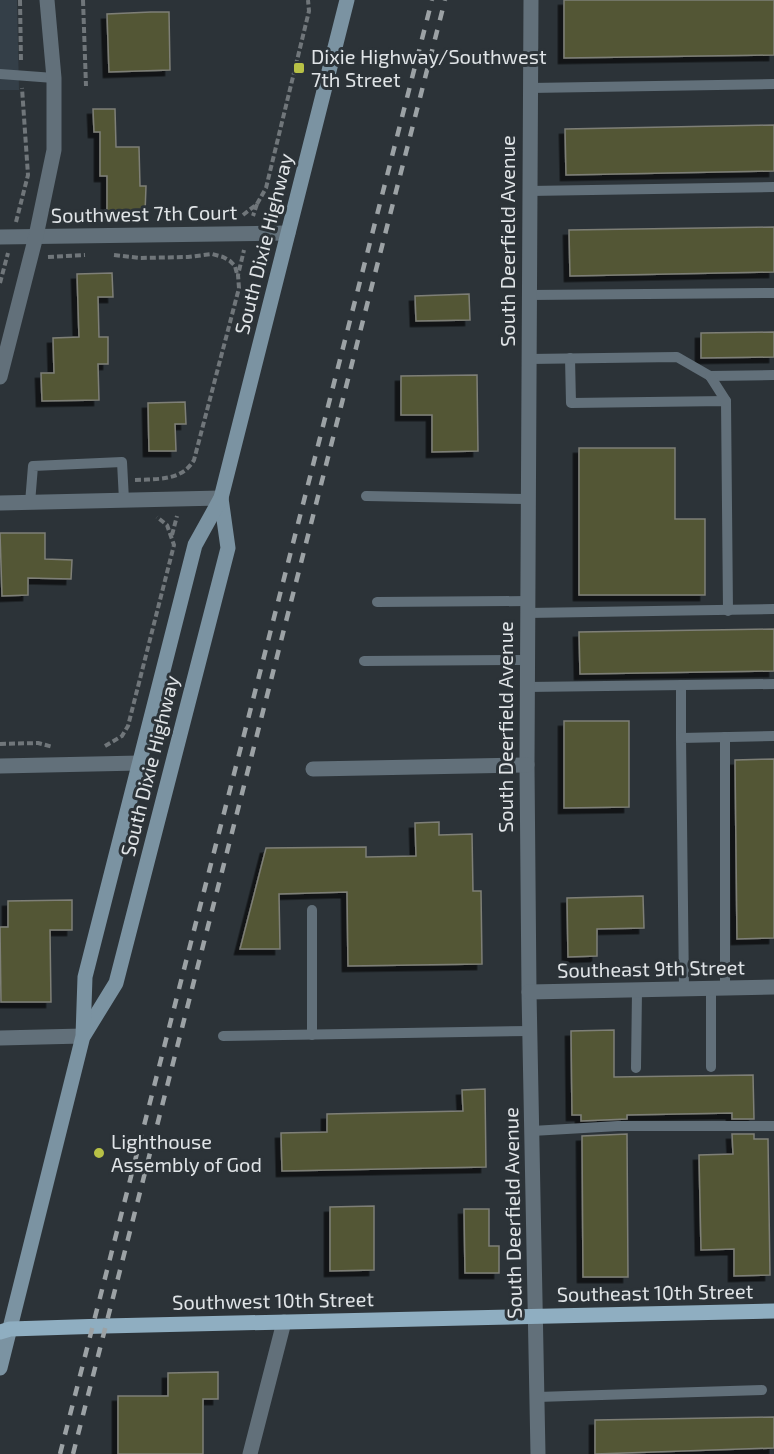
<svg xmlns="http://www.w3.org/2000/svg" width="774" height="1454" viewBox="0 0 774 1454" font-family="'Exo 2',sans-serif">
<defs>
<filter id="shadow"><feDropShadow dx="-5.5" dy="5.5" stdDeviation="0" flood-color="#0009"/></filter>
</defs>
<rect width="100%" height="100%" fill="#2c3338"/>
<polygon fill="#343f48" points="0,0 17,0 19,90 0,90"/>
<g fill="#535635" stroke="#7e7f77" stroke-width="1.5" filter="url(#shadow)">
<polygon points="564,0 774,0 774,55 564,58"/>
<polygon points="151,12 169,12 170,70 109,72 107,14"/>
<polygon points="93,109 115,109 116,147 139,147 140,186 146,186 145,213 107,212 107,176 100,176 100,132 94,132"/>
<polygon points="774,125 774,171 566,175 565,129"/>
<polygon points="774,227 774,272 570,276 569,230"/>
<polygon points="112,273 113,297 98,297 99,337 108,337 108,364 98,364 99,400 42,401 41,373 54,373 53,338 79,337 77,274"/>
<polygon points="469,294 470,320 416,321 415,296"/>
<polygon points="774,332 774,357 701,358 701,333"/>
<polygon points="477,375 478,451 432,452 432,415 401,415 401,376"/>
<polygon points="185,402 186,424 175,424 176,451 149,451 148,403"/>
<polygon points="579,448 675,448 675,519 705,519 705,595 579,595"/>
<polygon points="0,533 45,533 45,559 72,560 71,579 28,578 28,595 2,596"/>
<polygon points="774,629 774,671 580,674 579,632"/>
<polygon points="564,721 629,721 629,807 564,808"/>
<polygon points="774,759 774,938 737,939 735,760"/>
<polygon points="439,822 439,835 472,834 473,891 481,891 482,964 348,966 347,892 279,894 280,949 240,949 266,848 366,847 366,857 416,856 415,823"/>
<polygon points="643,896 644,928 597,929 597,956 568,957 567,898"/>
<polygon points="72,900 72,930 50,930 51,1002 1,1002 0,927 8,927 8,901"/>
<polygon points="614,1030 614,1077 753,1075 754,1119 732,1119 732,1113 627,1115 627,1119 581,1121 581,1115 572,1115 571,1031"/>
<polygon points="485,1089 486,1167 282,1171 281,1133 327,1132 327,1114 463,1111 462,1090"/>
<polygon points="627,1134 628,1277 583,1277 582,1136"/>
<polygon points="732,1134 754,1134 754,1139 768,1139 770,1275 734,1276 734,1249 701,1250 699,1155 733,1154"/>
<polygon points="374,1206 374,1270 330,1271 330,1207"/>
<polygon points="464,1209 489,1209 489,1246 499,1246 499,1273 465,1273"/>
<polygon points="218,1372 218,1399 203,1399 203,1454 118,1454 118,1396 168,1396 168,1373"/>
<polygon points="774,1417 774,1448 595,1454 595,1420"/>
</g>
<g fill="none" stroke-linecap="round" stroke-linejoin="round">
<g stroke="#70767a" stroke-width="4" stroke-dasharray="6 3" stroke-linecap="butt">
<polyline points="20,0 21,62"/>
<polyline points="83,0 86,86"/>
<polyline points="257,204 266,188 309,11 308,0"/>
<polyline points="243,215 257,204 253,216"/>
<polyline points="16,222 28,175 22,88"/>
<polyline points="114,255 140,258 188,257 212,254 223,257 230,261 235,266 237,274"/>
<polyline points="48,257 85,255"/>
<polyline points="0,283 8,253"/>
<path d="M135,480c22,-1 47,1 59,-20l45,-172 -1,-13 6,-25"/>
<polyline points="172,535 177,516"/>
<polyline points="0,744 38,743 53,747"/>
<polyline points="105,746 122,736 128,726 174,545 167,525 157,517"/>
</g>
<g stroke="#62707a" stroke-width="10">
<polyline points="0,74 54,78"/>
<polyline points="530,88 774,84"/>
<polyline points="529,191 774,187"/>
<polyline points="529,295 774,293"/>
<polyline points="570,358 571,403 726,401 728,611"/>
<polyline points="529,359 677,357 710,376 774,375"/>
<polyline points="710,376 726,401"/>
<polyline points="366,496 528,499"/>
<polyline points="30,503 33,466 122,462 124,500"/>
<polyline points="377,602 527,601"/>
<polyline points="527,613 774,609"/>
<polyline points="364,661 527,660"/>
<polyline points="681,685 681,738"/>
<polyline points="527,687 774,684"/>
<polyline points="312,910 312,1035"/>
<polyline points="684,989 681,738 774,736"/>
<polyline points="711,989 711,1067"/>
<polyline points="725,989 725,737"/>
<polyline points="223,1036 530,1031"/>
<polyline points="636,1068 637,991"/>
<polyline points="532,1131 618,1126 774,1126"/>
<polyline points="537,1397 762,1390"/>
</g>
<g stroke="#62707a" stroke-width="15">
<polyline points="531,0 527,765 529,992 538,1454"/>
<polyline points="0,237 288,233"/>
<polyline points="0,377 36,236 54,150 54,78 47,0"/>
<polyline points="0,503 221,498"/>
<polyline points="0,766 140,763"/>
<polyline points="313,769 527,765"/>
<polyline points="529,992 774,987"/>
<polyline points="0,1038 83,1036"/>
<polyline points="250,1454 284,1322"/>
</g>
<g stroke="#7b93a2" stroke-width="15">
<polyline points="84,1035 116,983 228,548 221,498"/>
<polyline points="0,1368 83,1036 85,977 195,545 221,498 347,0"/>
</g>
<polyline stroke="#8faec1" stroke-width="15" points="0,1332 10,1329 105,1326 774,1311"/>
<g stroke="#9ca2a5" stroke-width="4.5" stroke-dasharray="10 10" stroke-linecap="butt">
<polyline points="60,1454 432,0"/>
<polyline points="73,1454 445,0"/>
</g>
</g>
<g fill="#b8c146" stroke="#2c3338" stroke-width="2">
<rect x="293" y="62" width="12" height="12" rx="3"/>
<circle cx="99" cy="1153" r="6"/>
</g>
<g text-anchor="middle" stroke-width="6" stroke-linejoin="round" paint-order="stroke">
<g font-size="20" fill="#e0e4e7" stroke="#2c3338" text-anchor="start">
<text x="311" y="64">Dixie Highway/Southwest<tspan x="311" dy="23">7th Street</tspan></text>
<text x="111" y="1149">Lighthouse<tspan x="111" dy="23">Assembly of God</tspan></text>
</g>
<g font-size="20" fill="#e0e4e7" stroke="#2c3338">
<text transform="translate(144 214) rotate(-1)" y="7">Southwest 7th Court</text>
<text transform="translate(508 241) rotate(-90)" y="7">South Deerfield Avenue</text>
<text transform="translate(264 244) rotate(-76)" y="7">South Dixie Highway</text>
<text transform="translate(506 727) rotate(-90)" y="7">South Deerfield Avenue</text>
<text transform="translate(150 766) rotate(-76)" y="7">South Dixie Highway</text>
<text transform="translate(651 969) rotate(-1)" y="7">Southeast 9th Street</text>
<text transform="translate(513 1213) rotate(-91)" y="7">South Deerfield Avenue</text>
<text transform="translate(655 1293) rotate(-1)" y="7">Southeast 10th Street</text>
<text transform="translate(273 1301) rotate(-1)" y="7">Southwest 10th Street</text>
</g>
</g>
</svg>
